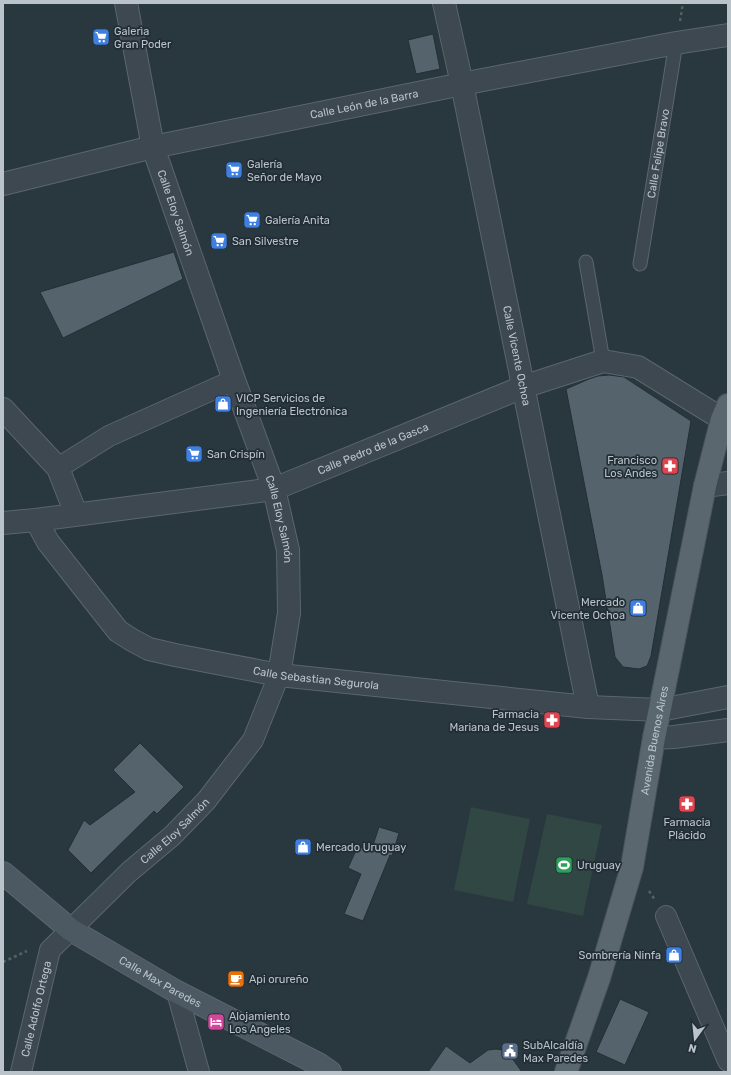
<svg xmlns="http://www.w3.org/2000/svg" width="731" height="1075" viewBox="0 0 731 1075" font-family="Rubik,sans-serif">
<rect width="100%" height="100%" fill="#29373f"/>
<g fill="#314743">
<polygon points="471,807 530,819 513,902 454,890"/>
<polygon points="547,814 602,825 583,916 527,904"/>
</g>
<g fill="#55646c" stroke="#242f37">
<polygon points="433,34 440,69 416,74 408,40"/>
<polygon points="174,252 183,279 63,338 40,292"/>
<polygon points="609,375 624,377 691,421 651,656 647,666 639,669 623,667 615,657 602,575 566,389 589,379 598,376"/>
<polygon points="140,743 184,787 157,814 154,811 91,873 68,850 84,820 90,825 135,792 113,770"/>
<polygon points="379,827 399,833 392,856 390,855 363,921 344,914 361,874 348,868 358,846 371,851"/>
<polygon points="620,999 649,1012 625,1065 596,1052"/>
<polygon points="446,1046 470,1063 488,1050 496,1049 503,1050 509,1054 522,1072 428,1072"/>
</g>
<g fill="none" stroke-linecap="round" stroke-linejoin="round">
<defs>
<g id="service">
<polyline points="586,262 603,361"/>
<path id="s1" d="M640,264l36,-221"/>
</g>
<g id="pedestrian">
<polyline points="58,468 109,436 234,380"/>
<polyline points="666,916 728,1061"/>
<polyline points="177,992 199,1072"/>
<path id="s2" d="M21,1072l29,-122 79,-78 43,-36 34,-35 47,-61 26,-65"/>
</g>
<g id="minor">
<path id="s3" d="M126,3l27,144 81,233 40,109 14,61 1,63 -10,62"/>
<path id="s4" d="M444,3l18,81 126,623"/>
<path id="s5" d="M3,184l150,-37 309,-63 214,-41 52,-8"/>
<polyline points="3,409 58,468 76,514"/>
<polyline points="705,486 728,483"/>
<path id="s6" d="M36,520l12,22 70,89 14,9 17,9 26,6 104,20 309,32 72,3 68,-13"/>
<path id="s7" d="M3,523l33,-3 238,-31 249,-102 80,-26 35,6 84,52"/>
<polyline points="654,738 674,737 728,730"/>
</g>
<g id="secondary">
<path id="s8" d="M3,873l68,57 106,62 143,73 10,7"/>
</g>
<g id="primary">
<path id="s9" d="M566,1072l33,-94 33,-111 22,-129 51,-252 17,-67 6,-14"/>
</g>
</defs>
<use href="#service" stroke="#5b666d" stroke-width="15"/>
<use href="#pedestrian" stroke="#5b666d" stroke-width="22"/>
<use href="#minor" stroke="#5b666d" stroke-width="24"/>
<use href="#secondary" stroke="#5b666d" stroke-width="24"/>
<use href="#primary" stroke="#4a545c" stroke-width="24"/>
<g stroke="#506362" stroke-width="2.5" stroke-dasharray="3 3" stroke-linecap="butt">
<polyline points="680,21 683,3"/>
<polyline points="649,891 655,900"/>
<polyline points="3,962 27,951"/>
</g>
<use href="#service" stroke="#3d4850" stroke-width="13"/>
<use href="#pedestrian" stroke="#3d4850" stroke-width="20"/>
<use href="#minor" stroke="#3d4850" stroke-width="22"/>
<use href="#secondary" stroke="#4c5862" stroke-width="22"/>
<use href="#primary" stroke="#5b676f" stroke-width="22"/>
</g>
<defs>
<symbol id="supermarket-square" viewBox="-11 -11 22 22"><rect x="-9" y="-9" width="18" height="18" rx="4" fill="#3f7fe0" stroke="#222d35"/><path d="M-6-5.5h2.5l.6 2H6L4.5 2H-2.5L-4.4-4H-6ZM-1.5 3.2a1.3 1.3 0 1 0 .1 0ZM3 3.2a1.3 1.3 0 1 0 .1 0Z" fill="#fff"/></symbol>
<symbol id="shop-square" viewBox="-11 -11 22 22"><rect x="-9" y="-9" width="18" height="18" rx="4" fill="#3f7fe0" stroke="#222d35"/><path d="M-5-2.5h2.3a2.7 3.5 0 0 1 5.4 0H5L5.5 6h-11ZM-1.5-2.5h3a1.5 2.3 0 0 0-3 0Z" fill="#fff"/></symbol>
<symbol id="pharmacy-square" viewBox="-11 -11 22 22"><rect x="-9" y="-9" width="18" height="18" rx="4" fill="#e0444e" stroke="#222d35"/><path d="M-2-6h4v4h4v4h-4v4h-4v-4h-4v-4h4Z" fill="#fff"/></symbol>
<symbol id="stadium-square" viewBox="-11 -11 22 22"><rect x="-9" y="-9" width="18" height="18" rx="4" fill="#2e9e5b" stroke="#222d35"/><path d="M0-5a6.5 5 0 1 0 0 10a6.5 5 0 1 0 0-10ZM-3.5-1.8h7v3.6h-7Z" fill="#fff"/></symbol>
<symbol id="cafe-square" viewBox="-11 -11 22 22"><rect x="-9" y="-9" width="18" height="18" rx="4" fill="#e8710a" stroke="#222d35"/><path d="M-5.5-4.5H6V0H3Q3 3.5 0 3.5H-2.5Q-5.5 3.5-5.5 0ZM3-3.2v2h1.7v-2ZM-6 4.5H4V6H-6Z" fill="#fff"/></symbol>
<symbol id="hotel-square" viewBox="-11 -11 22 22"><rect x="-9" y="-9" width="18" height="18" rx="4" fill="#d1479c" stroke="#222d35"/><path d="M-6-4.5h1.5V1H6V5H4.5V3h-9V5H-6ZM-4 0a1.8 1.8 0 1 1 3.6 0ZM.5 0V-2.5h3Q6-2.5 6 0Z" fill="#fff"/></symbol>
<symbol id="civic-square" viewBox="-11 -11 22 22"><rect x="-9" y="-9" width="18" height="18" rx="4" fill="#5c6f8a" stroke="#222d35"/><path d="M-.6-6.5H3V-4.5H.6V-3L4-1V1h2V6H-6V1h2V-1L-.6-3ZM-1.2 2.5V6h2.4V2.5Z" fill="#fff"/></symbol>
</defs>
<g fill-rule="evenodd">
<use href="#supermarket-square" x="91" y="27" width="20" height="20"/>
<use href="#supermarket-square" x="224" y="160" width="20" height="20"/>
<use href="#supermarket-square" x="242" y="210" width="20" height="20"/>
<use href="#supermarket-square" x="209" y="231" width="20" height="20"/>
<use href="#shop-square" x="213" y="394" width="20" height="20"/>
<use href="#supermarket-square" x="184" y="444" width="20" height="20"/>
<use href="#pharmacy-square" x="660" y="456" width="20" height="20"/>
<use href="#shop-square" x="628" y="598" width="20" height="20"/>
<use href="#pharmacy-square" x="542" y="710" width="20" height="20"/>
<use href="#pharmacy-square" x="677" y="794" width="20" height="20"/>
<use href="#shop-square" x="293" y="837" width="20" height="20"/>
<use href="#stadium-square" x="554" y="855" width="20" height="20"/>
<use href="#shop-square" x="664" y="945" width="20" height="20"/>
<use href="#cafe-square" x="226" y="969" width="20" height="20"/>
<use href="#hotel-square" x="206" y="1012" width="20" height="20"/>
<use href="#civic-square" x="500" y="1041" width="20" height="20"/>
</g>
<g text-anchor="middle" stroke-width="3.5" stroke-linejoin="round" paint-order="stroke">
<g font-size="11" fill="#bac3ca" stroke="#222d35" text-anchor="start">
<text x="114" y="35">Galerìa<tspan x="114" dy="13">Gran Poder</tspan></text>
<text x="247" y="168">Galería<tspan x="247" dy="13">Señor de Mayo</tspan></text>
<text x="265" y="224">Galería Anita</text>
<text x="232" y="245">San Silvestre</text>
<text x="236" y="402">VICP Servicios de<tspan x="236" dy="13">Ingeniería Electrónica</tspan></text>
<text x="207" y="458">San Crispín</text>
<text x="657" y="464" text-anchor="end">Francisco<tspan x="657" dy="13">Los Andes</tspan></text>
<text x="625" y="606" text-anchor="end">Mercado<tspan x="625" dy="13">Vicente Ochoa</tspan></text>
<text x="539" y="718" text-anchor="end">Farmacia<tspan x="539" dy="13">Mariana de Jesus</tspan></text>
<text x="687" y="826" text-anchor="middle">Farmacia<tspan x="687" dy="13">Plácido</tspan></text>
<text x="316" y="851">Mercado Uruguay</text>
<text x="577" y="869">Uruguay</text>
<text x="661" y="959" text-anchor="end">Sombrería Ninfa</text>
<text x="249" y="983">Api orureño</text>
<text x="229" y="1020">Alojamiento<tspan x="229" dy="13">Los Angeles</tspan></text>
<text x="523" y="1049">SubAlcaldía<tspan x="523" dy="13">Max Paredes</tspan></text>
</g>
<g font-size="11" fill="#bac3ca" stroke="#222d35">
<text dy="4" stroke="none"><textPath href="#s5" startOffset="370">Calle León de la Barra</textPath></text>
<text dy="4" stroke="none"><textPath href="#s1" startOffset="112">Calle Felipe Bravo</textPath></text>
<text dy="4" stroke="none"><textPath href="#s3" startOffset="216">Calle Eloy Salmón</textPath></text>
<text dy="4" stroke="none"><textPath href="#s4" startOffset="360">Calle Vicente Ochoa</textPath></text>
<text dy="4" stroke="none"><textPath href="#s7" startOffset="380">Calle Pedro de la Gasca</textPath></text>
<text dy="4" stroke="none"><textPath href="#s3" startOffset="540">Calle Eloy Salmón</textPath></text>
<text dy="4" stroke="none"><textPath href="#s6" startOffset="344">Calle Sebastian Segurola</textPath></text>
<text dy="4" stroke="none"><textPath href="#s9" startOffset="344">Avenida Buenos Aires</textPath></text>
<text dy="4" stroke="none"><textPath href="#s2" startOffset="298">Calle Eloy Salmón</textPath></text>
<text dy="4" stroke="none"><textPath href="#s8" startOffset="192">Calle Max Paredes</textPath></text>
<text dy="4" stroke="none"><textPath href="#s2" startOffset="65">Calle Adolfo Ortega</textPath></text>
</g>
</g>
<rect width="731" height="1075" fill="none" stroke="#bac3ca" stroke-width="8"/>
<g transform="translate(695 1039) rotate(195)" stroke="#222d35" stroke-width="3" paint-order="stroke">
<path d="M0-3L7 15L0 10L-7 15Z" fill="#bac3ca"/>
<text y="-6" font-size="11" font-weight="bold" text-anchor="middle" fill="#bac3ca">N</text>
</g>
</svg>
